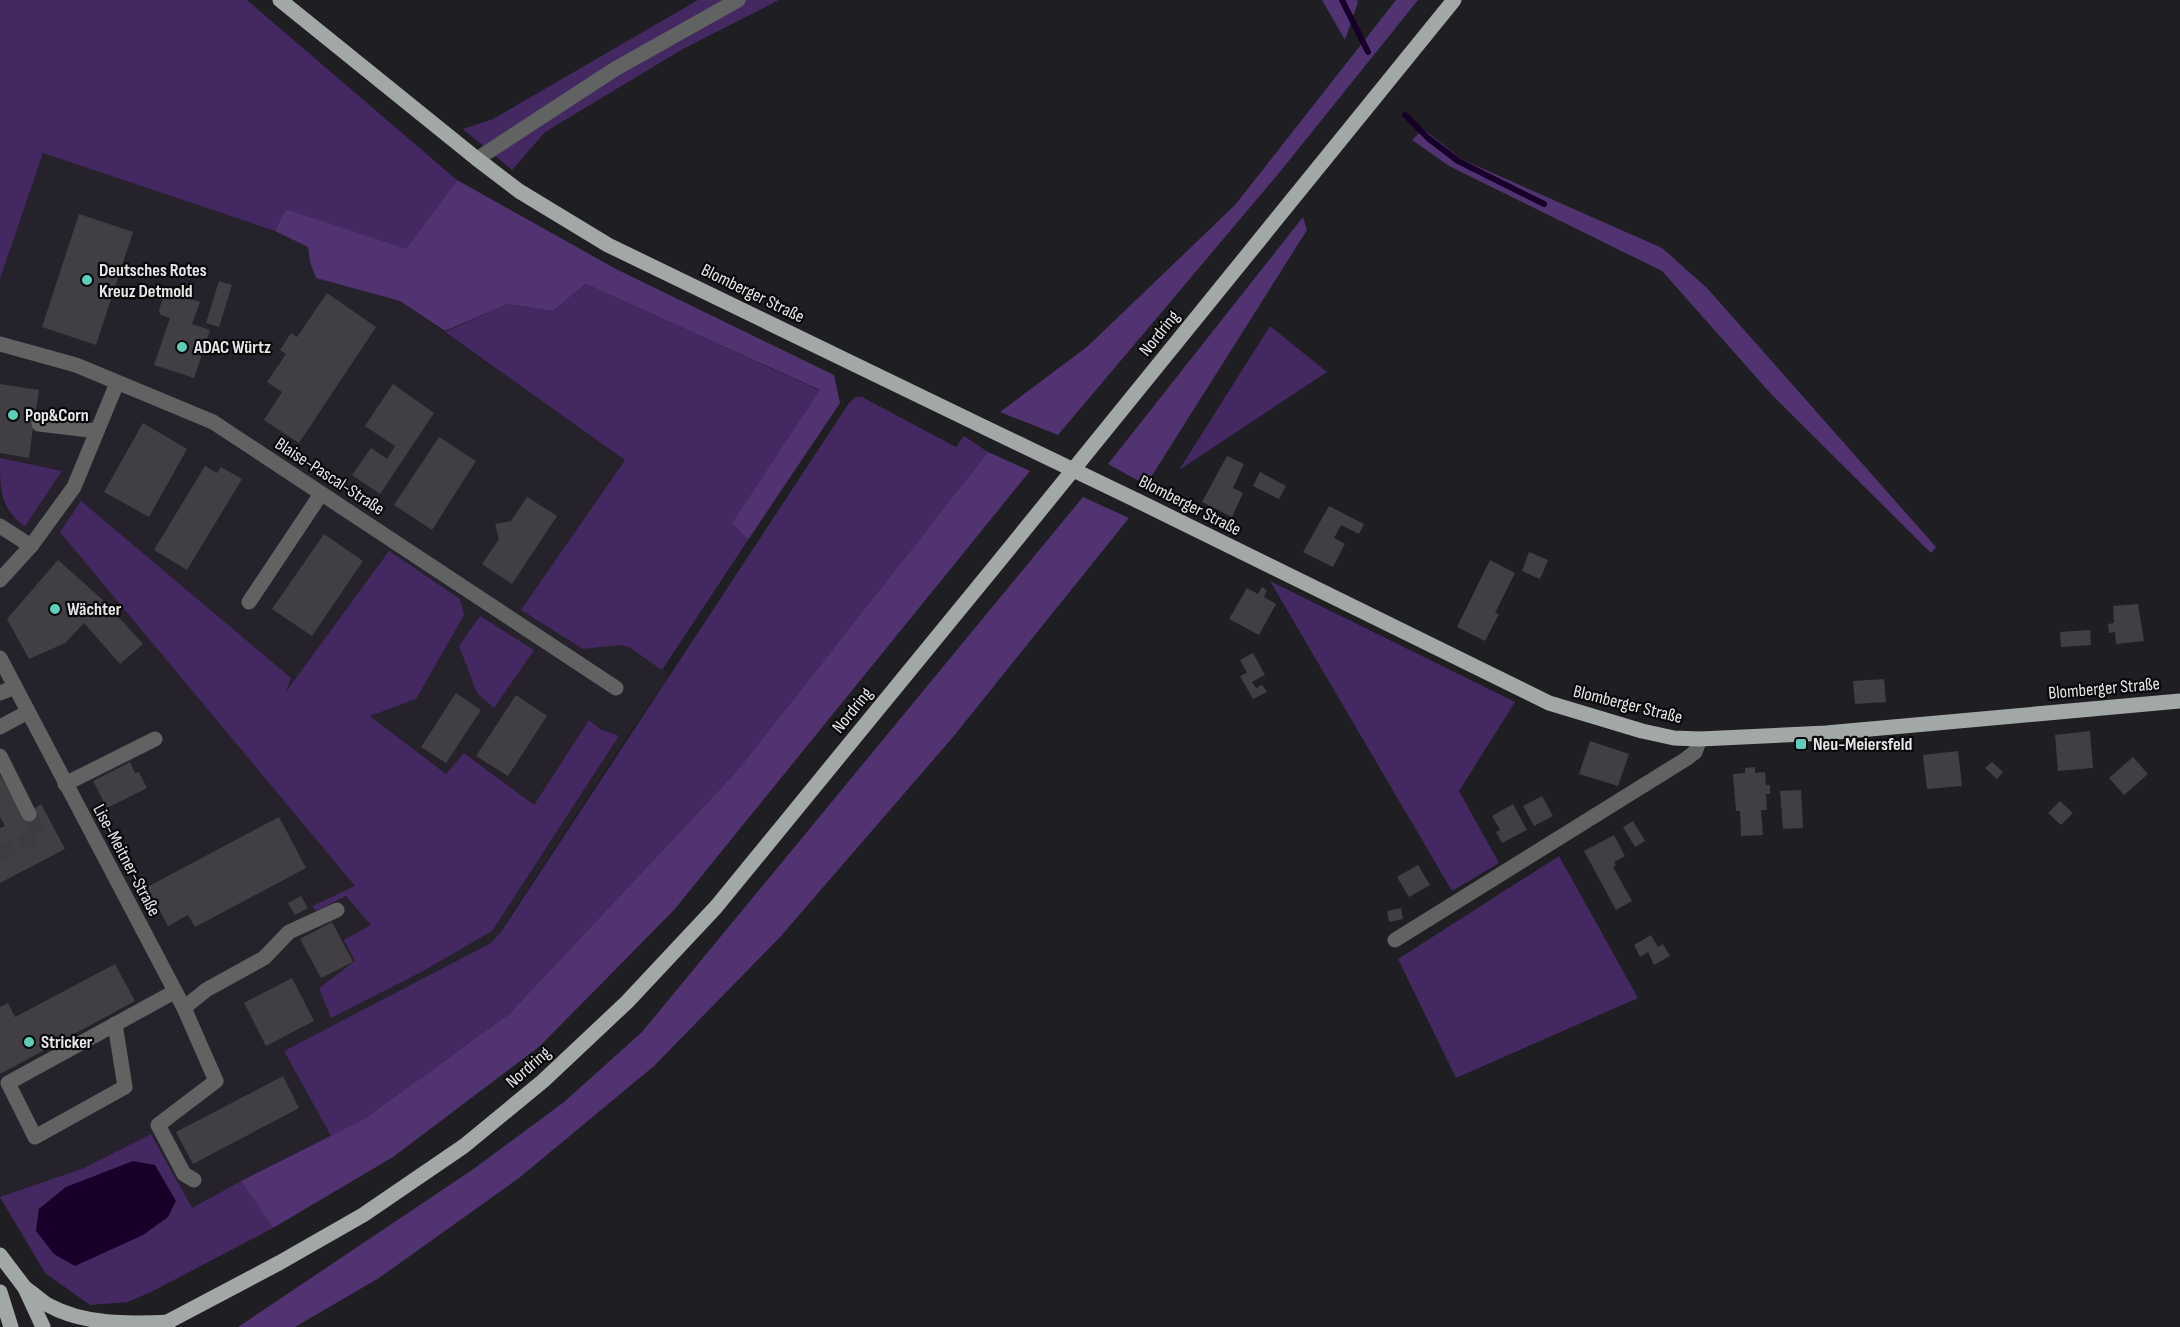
<svg xmlns="http://www.w3.org/2000/svg" width="2180" height="1327" viewBox="0 0 2180 1327" font-family="'Sofia Sans Condensed',sans-serif">
<rect width="100%" height="100%" fill="#1f1e22"/>
<path fill="#26222c" fill-rule="evenodd" d="M43,153l232,78 33,16 2,15 6,16 84,23 89,63 45,29 91,67 -103,150 61,39 36,-4 10,2 41,28 -47,68 -110,168 -12,21 -10,11 -206,108 46,85 -139,72 -41,-73 -67,33 -84,29v-694l11,16 51,-48 -62,-13v-179zM283,697l133,2 -46,17 77,58 18,-21 69,52 55,-85 11,9 19,8 -113,172z"/>
<g fill="#442861" fill-rule="evenodd">
<polygon points="0,0 247,0 457,180 406,250 286,209 275,231 43,153 0,279"/>
<polygon points="698,0 779,0 683,49 545,132 512,170 463,129 493,119"/>
<polygon points="586,284 821,391 732,523 748,540 662,670 629,647 619,645 583,649 521,610 625,460 445,332 508,304 553,311"/>
<polygon points="1270,326 1327,372 1179,470"/>
<polygon points="856,397 862,397 956,447 964,436 988,452 737,771 509,1014 364,1119 331,1136 284,1051 491,943 501,932 849,403"/>
<path d="M0,458l62,13 -37,55c-25,-17 -25,-35 -25,-68z"/>
<polygon points="81,501 291,678 285,693 389,551 460,599 464,615 416,699 370,716 446,774 464,753 534,805 589,720 600,729 619,736 492,931 423,971 331,1018 319,988 355,961 344,940 371,925 346,896 316,911 312,906 355,886 60,532"/>
<polygon points="1270,581 1515,702 1459,791 1499,863 1452,891"/>
<polygon points="480,616 534,650 494,708 477,693 459,646"/>
<polygon points="1559,856 1638,998 1456,1078 1398,959"/>
<path d="M151,1134l41,74 49,-27 32,47 -120,63 -25,11 -38,3 -45,-32 -45,-76 84,-29zM66,1187l-30,44 3,-22z"/>
</g>
<g fill="#503370">
<polygon points="1322,0 1357,0 1358,2 1345,40"/>
<polygon points="1396,0 1418,0 1279,173 1058,435 1000,412 1088,346 1235,205"/>
<polygon points="1423,129 1461,159 1662,248 1707,288 1936,547 1931,553 1772,395 1662,271 1449,166 1412,140"/>
<polygon points="457,180 616,269 834,375 840,403 748,540 732,523 820,390 586,284 553,311 508,304 445,331 400,301 316,278 310,262 308,247 275,231 286,209 406,249"/>
<polygon points="1303,217 1307,230 1146,485 1108,464"/>
<polygon points="988,452 1030,471 674,910 540,1046 393,1157 273,1228 241,1181 364,1119 509,1014 737,771"/>
<polygon points="1083,497 1129,518 953,737 781,936 654,1066 519,1178 379,1278 295,1327 238,1327 472,1170 564,1102 642,1032"/>
</g>
<polygon fill="#16002a" points="133,1161 155,1165 176,1201 168,1217 143,1235 75,1266 54,1254 36,1231 39,1209 66,1187"/>
<g fill="none" stroke-linecap="round" stroke-linejoin="round">
<g stroke="#16002a" stroke-width="6">
<polyline points="1342,0 1368,52"/>
<polyline points="1405,115 1428,138 1458,161 1544,204"/>
</g>
</g>
<g fill="#413f43">
<polygon points="79,214 133,232 96,345 42,327"/>
<polygon points="219,281 232,285 219,327 206,323"/>
<polygon points="165,290 200,302 192,324 210,330 194,378 154,365 170,318 161,315 159,311"/>
<polygon points="327,293 376,327 299,443 264,420 282,392 267,382 286,354 280,350 291,333 297,337"/>
<polygon points="0,384 39,390 31,442 22,441 31,442 29,458 0,453"/>
<polygon points="393,384 434,413 380,494 352,475 371,448 387,459 395,446 365,426"/>
<polygon points="143,423 187,449 149,517 104,492"/>
<polygon points="439,437 476,461 432,530 394,505"/>
<polygon points="1227,456 1244,464 1233,488 1243,493 1232,517 1202,502"/>
<polygon points="205,466 217,473 221,467 242,479 187,570 154,550"/>
<polygon points="1260,472 1286,486 1279,499 1253,486"/>
<polygon points="527,497 557,516 512,584 482,564 499,539 495,524 511,521"/>
<polygon points="1329,506 1364,524 1359,534 1341,525 1334,538 1345,544 1333,567 1303,552"/>
<polygon points="324,534 363,561 312,636 272,609"/>
<polygon points="1529,552 1548,560 1540,579 1522,571"/>
<polygon points="58,560 103,600 143,644 120,664 84,623 65,643 29,659 7,619"/>
<polygon points="1490,560 1515,573 1495,613 1499,614 1485,641 1457,627"/>
<polygon points="1262,587 1267,590 1264,597 1276,604 1259,635 1229,619 1247,588 1258,594"/>
<polygon points="2138,604 2144,641 2116,644 2115,632 2109,633 2108,624 2114,623 2113,606"/>
<polygon points="2090,630 2091,645 2061,647 2060,632"/>
<polygon points="1253,653 1265,675 1252,682 1256,688 1262,685 1267,692 1253,699 1240,676 1247,673 1240,660"/>
<polygon points="1884,679 1886,702 1855,704 1853,681"/>
<polygon points="456,693 481,710 446,763 421,747"/>
<polygon points="516,695 547,716 508,776 476,756"/>
<polygon points="2090,731 2093,768 2058,771 2055,735"/>
<polygon points="1590,741 1629,754 1618,786 1579,774"/>
<polygon points="1958,751 1962,786 1927,789 1923,755"/>
<polygon points="2133,757 2148,774 2124,795 2109,778"/>
<polygon points="130,762 135,773 139,772 147,788 107,808 93,781"/>
<polygon points="1992,762 2003,772 1997,779 1985,768"/>
<polygon points="1755,767 1755,773 1765,772 1766,785 1770,785 1770,794 1766,794 1767,810 1761,810 1763,835 1741,836 1740,811 1736,811 1733,774 1745,773 1745,768"/>
<polygon points="0,775 24,816 41,804 65,849 0,883 0,828 5,826 0,817"/>
<polygon points="1801,790 1803,828 1783,829 1780,791"/>
<polygon points="1542,796 1553,816 1534,826 1523,806"/>
<polygon points="2060,801 2073,813 2061,825 2048,813"/>
<polygon points="1513,804 1527,830 1502,843 1496,832 1500,830 1492,816"/>
<polygon points="279,817 306,868 195,927 188,915 168,926 147,887"/>
<polygon points="1633,821 1645,841 1635,847 1623,827"/>
<polygon points="1614,835 1625,856 1614,862 1616,865 1613,867 1632,901 1616,910 1584,851"/>
<polygon points="1418,865 1430,885 1409,897 1397,877"/>
<polygon points="301,896 308,908 295,915 288,903"/>
<polygon points="1401,908 1403,919 1389,922 1387,911"/>
<polygon points="332,922 353,962 321,978 300,939"/>
<polygon points="1651,935 1658,947 1663,944 1670,956 1654,965 1648,952 1640,957 1634,945"/>
<polygon points="115,964 135,1001 0,1074 0,1007 8,1003 15,1017"/>
<polygon points="292,978 314,1021 266,1046 244,1003"/>
<polygon points="283,1076 299,1108 193,1164 176,1132"/>
</g>
<g fill="none" stroke-linecap="round" stroke-linejoin="round">
<polyline stroke="#3d3c40" stroke-width="15" stroke-dasharray="15 8" stroke-linecap="butt" points="0,854 39,834 29,814"/>
<g stroke="#606362" stroke-width="15">
<polyline points="477,159 615,69 738,0"/>
<polyline points="0,344 76,365 213,422 616,688"/>
<polyline points="39,424 97,431"/>
<polyline points="0,526 31,546"/>
<polyline points="0,580 31,546 74,487 117,383"/>
<polyline points="249,602 321,494"/>
<polyline points="0,658 184,1008 216,1081 158,1125 184,1174 194,1180"/>
<polyline points="0,693 15,687"/>
<polyline points="0,727 28,712"/>
<polyline points="0,756 29,814"/>
<polyline points="65,784 155,739"/>
<polyline points="1395,940 1686,759 1695,752 1700,739"/>
<polyline points="184,1008 206,990 264,958 289,932 337,910"/>
<polyline points="115,1024 125,1087 35,1137 8,1083 174,992"/>
</g>
<g stroke="#a2a8a6" stroke-width="15">
<polyline points="280,0 477,159 519,191 608,245 986,428"/>
<polyline points="1138,501 1549,703 1642,731 1674,738 1700,739 1826,733 2180,701"/>
<polyline points="0,1255 25,1288 43,1327"/>
<path d="M25,1288c8,5 15,12 23,17 36,20 81,19 121,17"/>
<polyline points="0,1292 11,1327"/>
<polyline points="158,1327 279,1263 363,1215 464,1146 543,1081 627,1002 716,907 1000,560 1454,0"/>
</g>
<polyline stroke="#a2a8a6" stroke-width="15" points="986,428 1138,501"/>
</g>
<g fill="#5eceb8" stroke="#09080a" stroke-width="2">
<circle cx="87" cy="280" r="6"/>
<circle cx="182" cy="347" r="6"/>
<circle cx="13" cy="415" r="6"/>
<circle cx="55" cy="609" r="6"/>
<rect x="1795" y="738" width="12" height="12" rx="3"/>
<circle cx="29" cy="1042" r="6"/>
</g>
<g text-anchor="middle" stroke-width="4.5" stroke-linejoin="round" paint-order="stroke">
<g font-size="18" font-weight="bold" fill="#e6e5e8" stroke="#09080a" text-anchor="start">
<text x="99" y="276">Deutsches Rotes<tspan x="99" dy="21">Kreuz Detmold</tspan></text>
<text x="194" y="353">ADAC Würtz</text>
<text x="25" y="421">Pop&amp;Corn</text>
<text x="67" y="615">Wächter</text>
<text x="1813" y="750">Neu-Meiersfeld</text>
<text x="41" y="1048">Stricker</text>
</g>
<g font-size="18" fill="#e6e5e8" stroke="#09080a">
<text transform="translate(753 293) rotate(26)" y="6">Blomberger Straße</text>
<text transform="translate(1159 333) rotate(-51)" y="6">Nordring</text>
<text transform="translate(330 476) rotate(33)" y="6">Blaise-Pascal-Straße</text>
<text transform="translate(1190 505) rotate(27)" y="6">Blomberger Straße</text>
<text transform="translate(2104 688) rotate(-5)" y="6">Blomberger Straße</text>
<text transform="translate(1628 704) rotate(14)" y="6">Blomberger Straße</text>
<text transform="translate(852 710) rotate(-51)" y="6">Nordring</text>
<text transform="translate(127 860) rotate(62)" y="6">Lise-Meitner-Straße</text>
<text transform="translate(528 1067) rotate(-41)" y="6">Nordring</text>
</g>
</g>
</svg>
